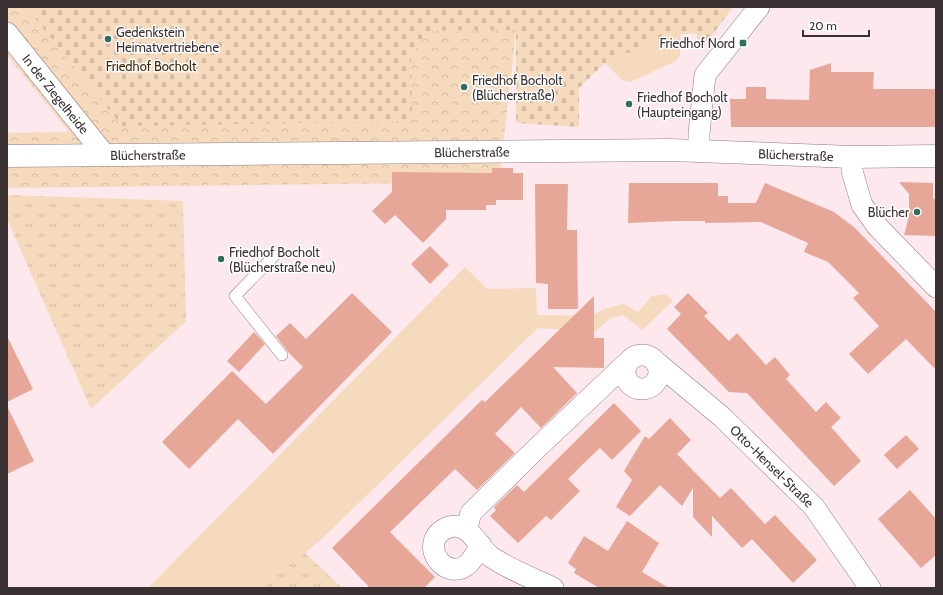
<svg xmlns="http://www.w3.org/2000/svg" width="943" height="595" viewBox="0 0 943 595" font-family="Cabin,sans-serif">
<defs>
<pattern id="forest-crowns" width="20" height="18" patternUnits="userSpaceOnUse"><rect width="20" height="18" fill="#f5dabd"/><path d="M2 6a3 3 0 1 1 6 0M12 15a3 3 0 1 1 6 0" fill="none" stroke="#d3bca3"/></pattern>
<pattern id="cemetery-stones" width="16" height="16" patternUnits="userSpaceOnUse"><rect width="16" height="16" fill="#f5dabd"/><path d="M2 7V4a2 2 0 0 1 4 0v3zM10 15v-3a2 2 0 0 1 4 0v3z" fill="#d3bca3"/></pattern>
<pattern id="park-tufts" width="24" height="20" patternUnits="userSpaceOnUse"><rect width="24" height="20" fill="#f5dabd"/><path d="M3 7l-1-3M5 7V3M7 7l1-3M15 17l-1-3M17 17v-4M19 17l1-3" fill="none" stroke="#d3bca3"/></pattern>
</defs>
<rect width="100%" height="100%" fill="#fce8ed"/>
<g fill="#f5dabd">
<polygon points="671,34 680,34 680,56 676,61 630,82 622,80 605,63"/>
<polygon points="465,267 487,289 536,288 537,315 591,316 604,309 624,304 638,312 652,296 666,294 673,301 642,330 623,315 611,318 595,332 538,328 325,536 305,553 279,571 265,588 148,588"/>
</g>
<polygon fill="url(#forest-crowns)" points="7,7 26,7 122,126 412,120 411,54 429,31 516,30 499,182 7,188 7,133 69,132 7,55"/>
<polygon fill="url(#cemetery-stones)" points="26,7 733,7 704,46 698,50 697,34 671,34 605,63 579,88 579,127 516,123 516,30 429,31 411,54 412,121 122,126"/>
<g fill="url(#park-tufts)">
<polygon points="7,195 183,201 186,321 91,409 7,219"/>
<polygon points="305,553 342,588 265,588 279,571"/>
</g>
<g fill="#e6a798">
<polygon points="831,63 831,72 874,72 873,89 936,89 936,127 731,127 730,99 746,99 746,87 766,87 766,99 809,100 810,70"/>
<polygon points="492,168 513,168 513,173 523,173 523,200 496,200 496,205 486,205 486,210 446,210 446,219 423,243 395,215 385,224 372,211 392,192 392,172 492,173"/>
<polygon points="899,182 933,183 933,199 936,199 936,236 904,235 909,216 909,194"/>
<polygon points="629,183 718,183 718,196 728,196 728,203 756,203 765,183 834,212 855,228 936,312 936,370 906,339 868,374 849,354 879,326 853,298 859,293 828,262 804,252 808,243 761,222 705,223 705,221 677,221 628,223"/>
<polygon points="535,184 568,184 567,230 577,230 578,309 548,309 548,284 536,283"/>
<polygon points="430,246 449,265 430,284 411,264"/>
<polygon points="352,293 392,332 273,454 238,419 189,469 162,442 232,371 266,404 303,367 289,353 276,336 290,323 306,339"/>
<polygon points="688,293 708,313 704,316 729,341 737,333 766,365 775,357 790,375 786,379 816,412 826,402 841,418 831,427 861,461 834,486 747,393 729,392 667,329 681,314 674,307"/>
<polygon points="594,296 594,338 604,338 604,368 553,367 577,393 541,428 521,407 495,434 515,453 477,490 455,469 390,532 435,577 424,588 370,588 332,548 482,400 485,402"/>
<polygon points="254,332 265,344 239,372 227,361"/>
<polygon points="7,336 33,389 7,402"/>
<polygon points="614,403 641,431 612,460 600,448 587,460 568,479 580,491 551,520 546,516 518,543 490,516 496,510 494,507 517,485 524,492"/>
<polygon points="7,406 34,461 7,474"/>
<polygon points="670,418 691,440 677,454 720,498 731,488 765,524 775,515 817,560 793,583 752,539 742,548 712,516 712,537 693,517 693,488 682,506 660,485 630,516 616,507 632,480 624,471 645,436 649,439"/>
<polygon points="906,435 919,449 897,469 884,455"/>
<polygon points="910,490 936,519 936,555 921,568 878,519"/>
<polygon points="627,521 659,543 642,572 669,588 599,588 574,573 576,569 568,563 584,536 608,551"/>
</g>
<g fill="none" stroke-linecap="round" stroke-linejoin="round">
<defs>
<polyline id="lane" points="274,256 235,296 282,355"/>
<g id="street">
<path id="s1" d="M7,33l97,121"/>
<polyline points="699,150 699,133 705,75 759,7"/>
<polyline points="852,157 852,171 862,205 877,226 936,287"/>
<circle cx="642" cy="372" r="17"/>
<path id="s2" d="M656,362l66,55 92,90 56,81"/>
<polyline points="466,530 471,513 537,448 628,362"/>
<path d="M481,545c-4,6 -7,13 -12,18 -19,20 -49,-12 -29,-31 5,-4 10,-6 16,-6 16,2 23,21 34,30 18,13 42,22 63,32"/>
</g>
<g id="secondary">
<path id="s3" d="M7,156l664,-6 181,7 84,-1"/>
</g>
</defs>
<use href="#lane" stroke="#927c82" stroke-width="12"/>
<use href="#street" stroke="#927c82" stroke-width="22"/>
<use href="#secondary" stroke="#927c82" stroke-width="23"/>
<use href="#lane" stroke="#fff" stroke-width="11"/>
<use href="#street" stroke="#fff" stroke-width="21"/>
<use href="#secondary" stroke="#fff" stroke-width="22"/>
</g>
<g fill="#2e6e5c" stroke="#fff" stroke-width="1.5">
<circle cx="108" cy="39" r="4"/>
<rect x="739" y="39" width="8" height="8" rx="2"/>
<circle cx="464" cy="87" r="4"/>
<circle cx="629" cy="104" r="4"/>
<circle cx="917" cy="212" r="4"/>
<circle cx="221" cy="259" r="4"/>
</g>
<g text-anchor="middle" stroke-width="3" stroke-linejoin="round" paint-order="stroke">
<g font-size="13" fill="#3a3133" stroke="#fff" text-anchor="start">
<text x="116" y="37">Gedenkstein<tspan x="116" dy="15">Heimatvertriebene</tspan></text>
<text x="735" y="48" text-anchor="end">Friedhof Nord</text>
<text x="472" y="85">Friedhof Bocholt<tspan x="472" dy="15">(Blücherstraße)</tspan></text>
<text x="637" y="102">Friedhof Bocholt<tspan x="637" dy="15">(Haupteingang)</tspan></text>
<text x="909" y="217" text-anchor="end">Blücher</text>
<text x="229" y="257">Friedhof Bocholt<tspan x="229" dy="15">(Blücherstraße neu)</tspan></text>
</g>
<g font-size="13" fill="#412500" stroke="#fff">
<text x="151" y="71">Friedhof Bocholt</text>
</g>
<g font-size="13" fill="#3a3133" stroke="#fff">
<text dy="5" stroke="none"><textPath href="#s1" startOffset="78">In der Ziegelheide</textPath></text>
<text dy="5" stroke="none"><textPath href="#s3" startOffset="465">Blücherstraße</textPath></text>
<text dy="5" stroke="none"><textPath href="#s3" startOffset="141">Blücherstraße</textPath></text>
<text dy="5" stroke="none"><textPath href="#s3" startOffset="789">Blücherstraße</textPath></text>
<text dy="5" stroke="none"><textPath href="#s2" startOffset="156">Otto-Hensel-Straße</textPath></text>
</g>
</g>
<rect width="943" height="595" fill="none" stroke="#3a3133" stroke-width="16"/>
<path d="M803 30v6h66v-6" fill="none" stroke="#3a3133" stroke-width="2"/>
<text x="809" y="30" font-size="12" fill="#3a3133" stroke="#ffffff" stroke-width="3" paint-order="stroke">20 m</text>
</svg>
